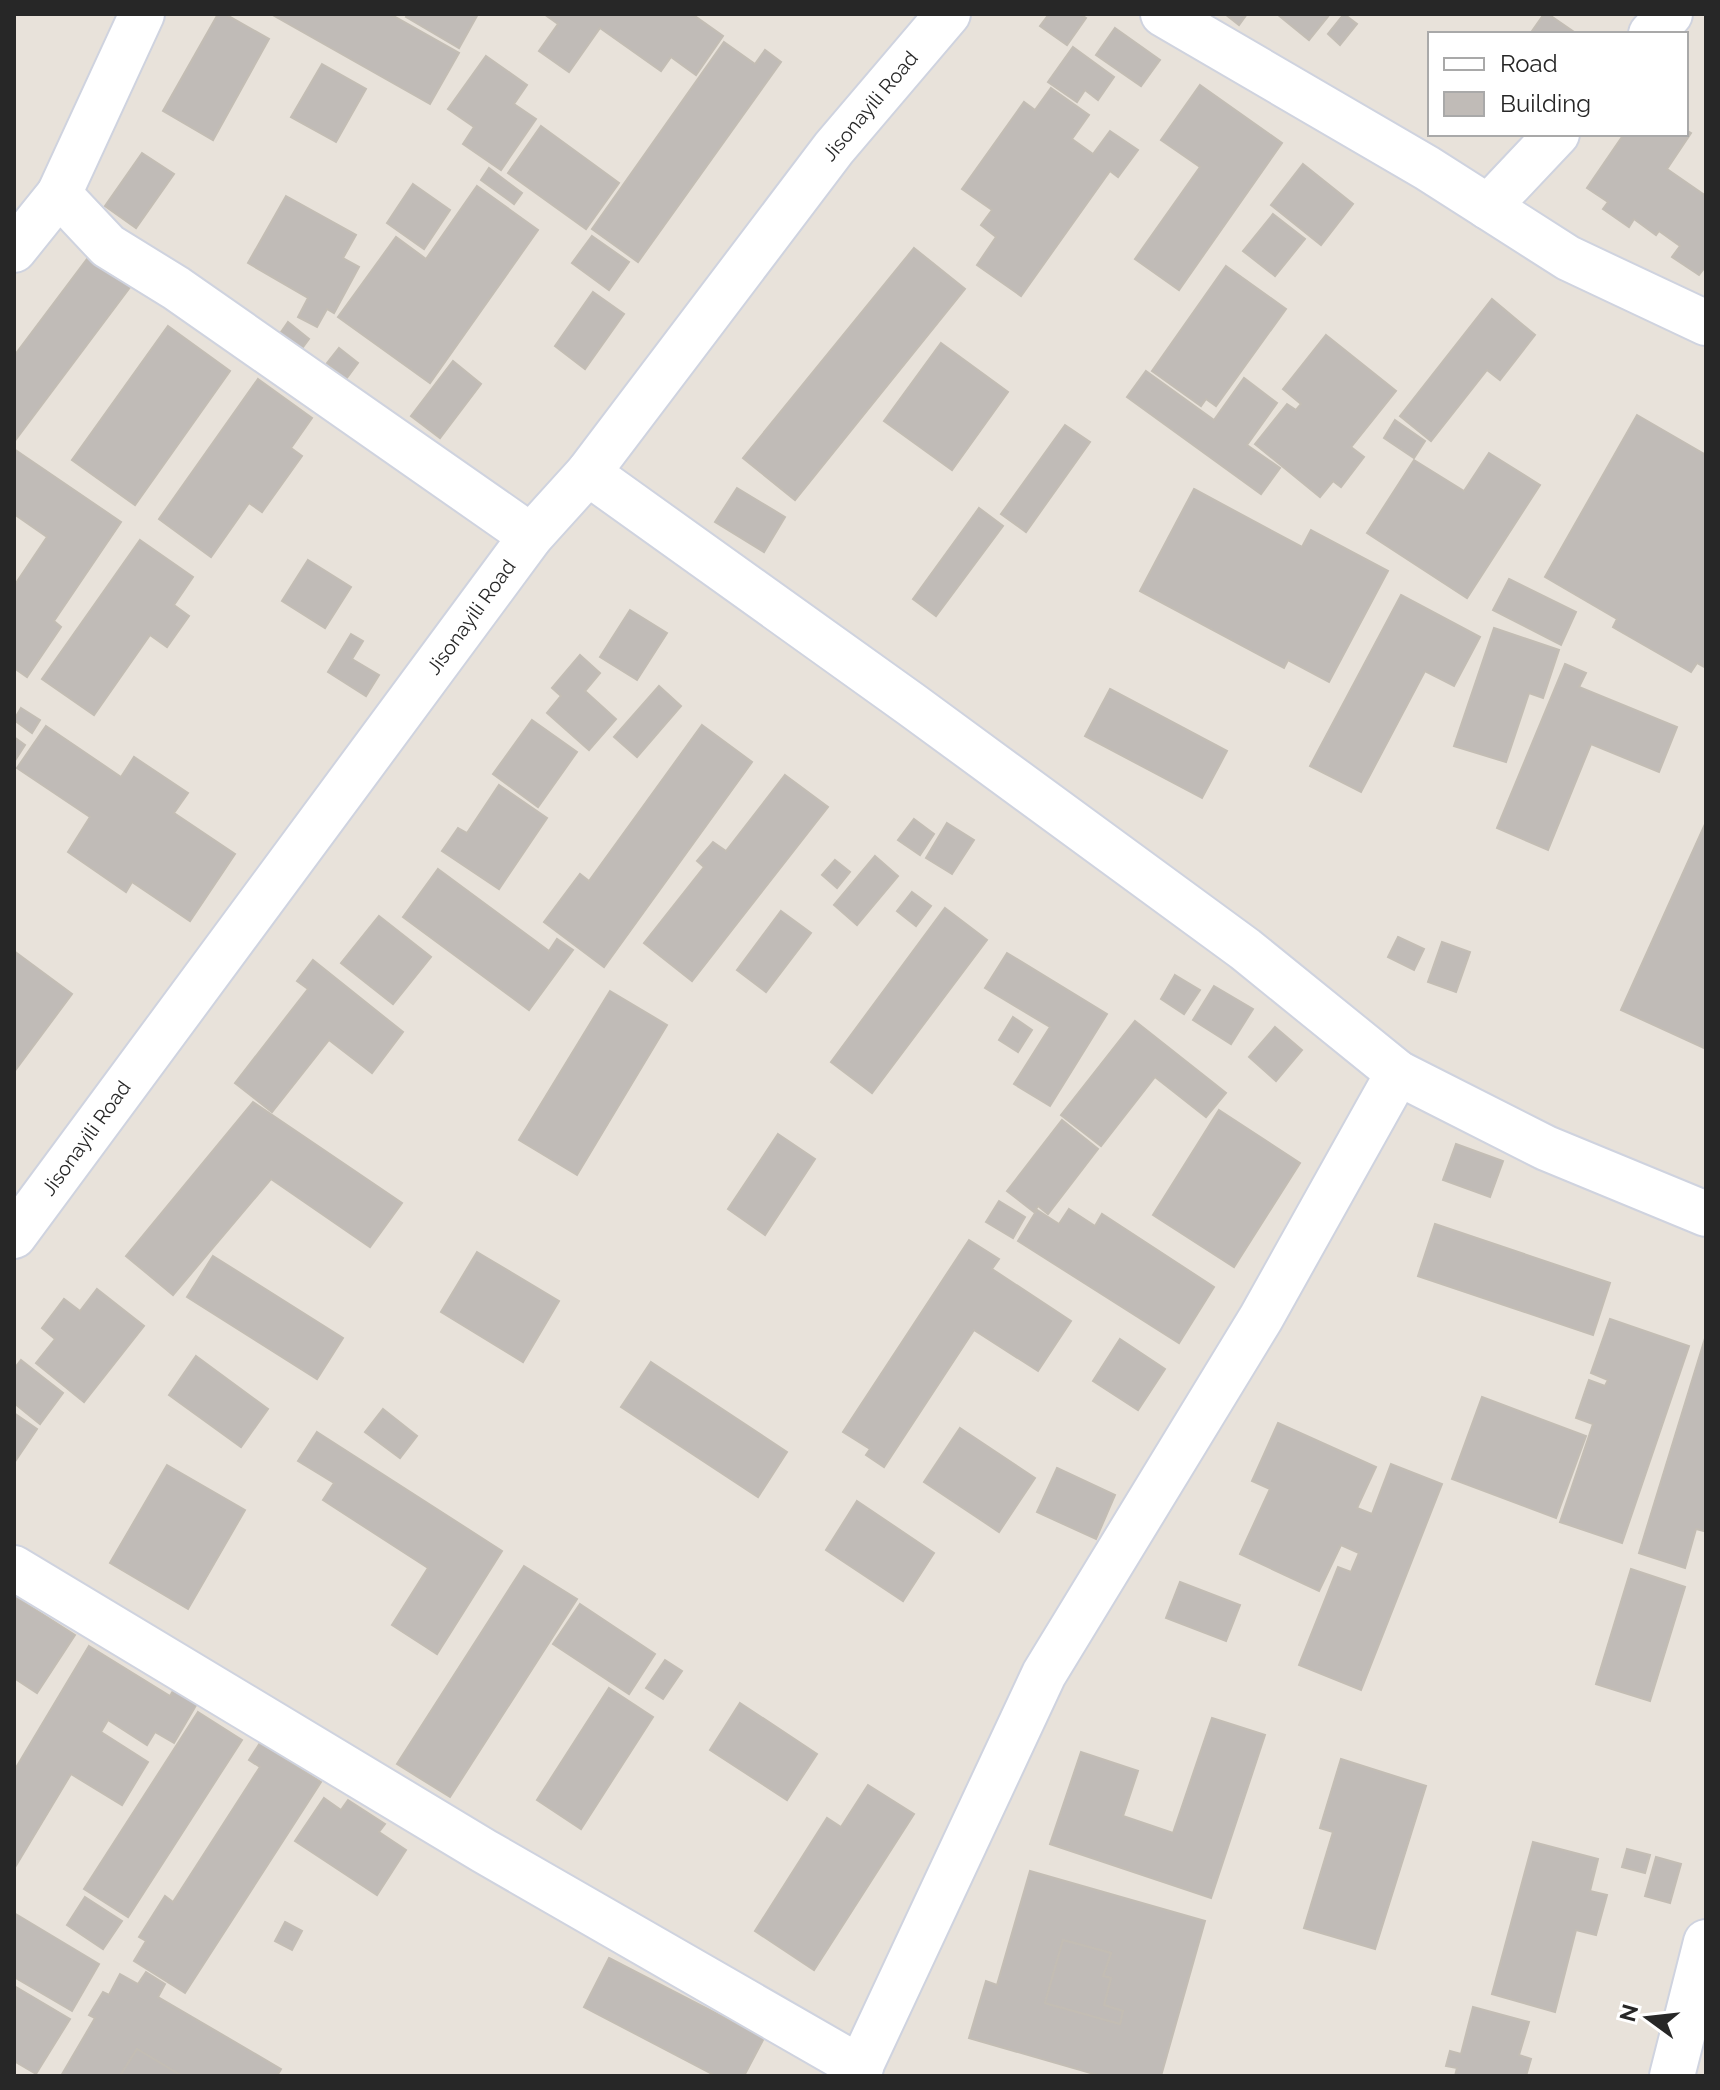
<svg xmlns="http://www.w3.org/2000/svg" width="1720" height="2090" viewBox="0 0 1720 2090" font-family="Raleway,sans-serif">
<rect width="100%" height="100%" fill="#e8e2da"/>
<g fill="#c0bbb7" stroke="#c3bdb4" stroke-width="2" fill-rule="evenodd">
<polygon points="218,14 225,14 269,39 213,140 163,111"/>
<polygon points="271,14 390,14 459,53 430,104"/>
<polygon points="408,14 478,14 459,48 406,17"/>
<polygon points="544,14 692,14 723,36 696,75 671,57 661,71 600,28 569,72 539,51 558,24"/>
<polygon points="1049,14 1080,14 1086,18 1067,45 1040,26"/>
<polygon points="1225,14 1247,14 1239,25"/>
<polygon points="1277,14 1330,14 1309,40"/>
<polygon points="1344,14 1357,24 1340,45 1328,34"/>
<polygon points="1544,14 1548,14 1577,34 1536,34 1532,31"/>
<polygon points="1115,28 1160,60 1141,86 1096,55"/>
<polygon points="724,42 755,64 765,50 781,62 638,262 592,229"/>
<polygon points="1073,47 1114,77 1098,100 1085,90 1077,102 1048,82"/>
<polygon points="486,56 527,85 514,104 536,119 501,170 463,144 474,127 448,109"/>
<polygon points="322,64 366,89 336,142 291,117"/>
<polygon points="1200,85 1282,143 1179,290 1135,259 1200,167 1161,140"/>
<polygon points="1051,88 1089,115 1072,139 1093,154 1110,131 1138,150 1118,177 1110,171 1021,296 977,265 996,237 981,225 992,210 962,189 1024,102 1035,110"/>
<polygon points="541,126 619,183 586,229 508,173"/>
<polygon points="1686,130 1691,133 1667,169 1706,196 1706,266 1699,275 1672,257 1680,246 1659,231 1656,235 1634,219 1629,227 1603,209 1608,202 1587,188 1624,134 1686,134"/>
<polygon points="142,153 174,174 136,228 105,206"/>
<polygon points="1303,164 1353,204 1321,245 1271,205"/>
<polygon points="489,168 522,193 514,204 481,180"/>
<polygon points="413,184 450,210 424,249 387,223"/>
<polygon points="477,186 538,230 430,383 338,317 396,237 426,259"/>
<polygon points="286,196 356,235 343,258 359,267 334,313 327,309 317,327 298,317 308,298 248,263"/>
<polygon points="1273,214 1305,239 1275,276 1243,251"/>
<polygon points="592,236 629,262 609,290 572,263"/>
<polygon points="914,248 965,289 795,500 743,458"/>
<polygon points="90,255 131,286 14,442 14,356"/>
<polygon points="1226,266 1286,309 1216,406 1206,399 1201,406 1152,371"/>
<polygon points="593,292 624,314 585,369 555,346"/>
<polygon points="1492,299 1535,335 1500,380 1487,370 1431,441 1400,416"/>
<polygon points="288,322 309,339 300,351 279,335"/>
<polygon points="168,326 230,371 135,505 72,460"/>
<polygon points="1326,335 1396,391 1351,447 1364,457 1341,487 1333,481 1320,497 1255,444 1287,404 1296,410 1301,404 1283,389"/>
<polygon points="941,343 1008,392 952,470 884,421"/>
<polygon points="339,348 358,363 346,379 327,363"/>
<polygon points="453,361 481,384 440,438 411,416"/>
<polygon points="1146,371 1214,420 1244,378 1277,403 1247,445 1280,468 1261,494 1127,397"/>
<polygon points="258,379 312,418 291,448 302,456 262,512 249,503 211,557 159,519"/>
<polygon points="1637,415 1706,455 1706,668 1697,663 1691,672 1613,627 1617,619 1545,577"/>
<polygon points="1395,420 1425,441 1414,458 1384,438"/>
<polygon points="1065,425 1090,442 1026,532 1001,514"/>
<polygon points="14,449 121,522 54,621 61,627 27,677 14,668 14,586 47,537 14,514"/>
<polygon points="1489,453 1540,485 1467,598 1367,533 1414,460 1464,491"/>
<polygon points="737,488 785,517 764,552 715,522"/>
<polygon points="1194,489 1302,547 1311,530 1388,571 1329,682 1288,660 1284,668 1140,591"/>
<polygon points="979,508 1003,526 936,616 913,599"/>
<polygon points="140,540 193,577 174,605 189,616 167,647 150,635 94,715 42,679"/>
<polygon points="308,560 351,587 325,628 282,601"/>
<polygon points="1509,579 1576,612 1561,645 1493,610"/>
<polygon points="1401,595 1480,637 1454,686 1425,671 1361,792 1310,766"/>
<polygon points="630,610 667,633 637,680 600,657"/>
<polygon points="1494,628 1559,650 1543,698 1529,693 1506,762 1454,746"/>
<polygon points="351,634 363,641 352,659 379,675 366,696 328,672"/>
<polygon points="580,655 600,673 585,691 616,719 589,750 547,713 561,696 552,688"/>
<polygon points="1565,664 1586,673 1579,687 1677,727 1659,772 1591,744 1548,850 1497,828"/>
<polygon points="659,686 681,706 637,757 614,737"/>
<polygon points="1110,689 1227,751 1202,798 1085,736"/>
<polygon points="21,708 40,720 32,733 14,720"/>
<polygon points="532,720 577,752 538,807 493,774"/>
<polygon points="702,725 752,762 604,967 544,922 580,874 589,881"/>
<polygon points="46,726 121,777 134,757 188,793 174,813 235,854 190,921 132,882 126,892 68,852 90,817 17,768"/>
<polygon points="14,737 25,745 14,762"/>
<polygon points="785,775 828,807 692,981 644,943 704,867 697,861 713,842 726,851"/>
<polygon points="499,785 547,818 499,889 442,851 458,828 467,833"/>
<polygon points="914,819 934,834 920,855 898,840"/>
<polygon points="1706,822 1706,1049 1621,1010"/>
<polygon points="947,823 974,840 952,874 926,858"/>
<polygon points="875,856 898,876 857,925 834,905"/>
<polygon points="835,860 850,872 837,888 822,875"/>
<polygon points="438,869 549,951 557,939 573,950 529,1010 403,917"/>
<polygon points="912,892 931,906 916,926 897,911"/>
<polygon points="945,908 987,940 872,1093 831,1062"/>
<polygon points="781,911 811,933 766,992 737,970"/>
<polygon points="379,916 431,957 393,1004 341,963"/>
<polygon points="1398,937 1424,949 1414,970 1388,957"/>
<polygon points="1442,942 1470,952 1456,992 1428,982"/>
<polygon points="14,951 72,994 14,1072"/>
<polygon points="1007,953 1107,1014 1050,1106 1014,1084 1050,1027 985,988"/>
<polygon points="313,960 403,1032 372,1073 329,1040 272,1112 235,1083 308,989 297,981"/>
<polygon points="1175,975 1200,990 1184,1014 1161,999"/>
<polygon points="1214,986 1253,1009 1231,1044 1193,1020"/>
<polygon points="610,991 667,1025 577,1175 519,1140"/>
<polygon points="1013,1017 1032,1030 1018,1052 999,1040"/>
<polygon points="1135,1021 1226,1093 1206,1117 1155,1077 1101,1146 1061,1115"/>
<polygon points="1275,1027 1302,1050 1276,1081 1249,1057"/>
<polygon points="253,1102 402,1203 370,1247 271,1179 173,1295 126,1256"/>
<polygon points="1219,1110 1300,1163 1234,1267 1153,1215"/>
<polygon points="1062,1120 1098,1149 1048,1214 1038,1206 1034,1212 1007,1191"/>
<polygon points="778,1134 815,1159 765,1235 728,1209"/>
<polygon points="1456,1144 1503,1161 1490,1197 1443,1180"/>
<polygon points="999,1201 1025,1217 1013,1238 986,1222"/>
<polygon points="1069,1209 1095,1226 1102,1214 1214,1287 1179,1343 1018,1241 1037,1210 1059,1224"/>
<polygon points="1435,1224 1610,1283 1593,1335 1418,1276"/>
<polygon points="969,1240 999,1259 992,1269 1071,1321 1038,1371 974,1330 884,1467 866,1455 870,1449 843,1432"/>
<polygon points="477,1252 559,1301 523,1362 441,1312"/>
<polygon points="213,1256 343,1338 317,1379 187,1297"/>
<polygon points="97,1289 144,1326 84,1402 36,1363 55,1339 42,1328 64,1299 80,1311"/>
<polygon points="1610,1319 1689,1346 1622,1543 1560,1522 1593,1424 1576,1418 1589,1380 1605,1386 1608,1380 1591,1373"/>
<polygon points="1706,1335 1706,1524 1704,1531 1696,1529 1685,1568 1639,1553"/>
<polygon points="1120,1339 1165,1369 1138,1410 1093,1381"/>
<polygon points="196,1356 268,1409 241,1447 169,1395"/>
<polygon points="21,1360 63,1393 40,1424 14,1403 14,1369"/>
<polygon points="651,1362 787,1452 758,1497 621,1407"/>
<polygon points="1482,1397 1586,1436 1556,1518 1452,1479"/>
<polygon points="383,1409 417,1436 400,1458 365,1432"/>
<polygon points="14,1413 37,1429 14,1463"/>
<polygon points="1278,1423 1376,1467 1357,1508 1372,1514 1391,1464 1442,1484 1361,1690 1299,1665 1338,1567 1351,1572 1359,1553 1341,1545 1319,1591 1240,1554 1270,1489 1252,1481"/>
<polygon points="960,1428 1035,1478 999,1532 924,1482"/>
<polygon points="317,1432 502,1551 437,1654 392,1625 428,1568 323,1500 334,1483 298,1461"/>
<polygon points="167,1465 245,1510 188,1609 110,1563"/>
<polygon points="1057,1468 1115,1495 1096,1539 1037,1512"/>
<polygon points="857,1501 934,1553 903,1601 826,1550"/>
<polygon points="524,1566 577,1599 450,1797 397,1764"/>
<polygon points="1631,1569 1685,1587 1650,1701 1596,1684"/>
<polygon points="1180,1582 1240,1605 1226,1641 1166,1618"/>
<polygon points="14,1596 75,1635 37,1693 14,1678"/>
<polygon points="580,1604 655,1654 629,1694 553,1644"/>
<polygon points="89,1646 170,1696 179,1681 202,1695 174,1743 155,1732 147,1745 108,1720 101,1732 148,1762 122,1805 71,1774 14,1869 14,1771"/>
<polygon points="665,1660 682,1671 663,1699 646,1688"/>
<polygon points="609,1688 653,1717 581,1829 537,1800"/>
<polygon points="740,1703 817,1754 787,1800 710,1750"/>
<polygon points="198,1712 242,1740 128,1917 84,1889"/>
<polygon points="1212,1718 1265,1735 1211,1898 1050,1844 1081,1752 1138,1771 1123,1816 1173,1833"/>
<polygon points="260,1743 321,1782 185,1993 134,1961 146,1941 139,1937 165,1896 173,1902 260,1767 249,1760"/>
<polygon points="1341,1759 1426,1786 1375,1949 1304,1928 1333,1832 1320,1828"/>
<polygon points="868,1785 914,1814 814,1970 755,1931 827,1818 841,1827"/>
<polygon points="324,1798 341,1810 348,1800 385,1824 379,1832 406,1850 377,1895 295,1841"/>
<polygon points="1533,1842 1598,1859 1590,1891 1607,1895 1596,1935 1576,1930 1555,2012 1492,1994"/>
<polygon points="1627,1849 1650,1855 1645,1873 1622,1867"/>
<polygon points="1656,1857 1681,1864 1670,1903 1645,1896"/>
<path d="M1030,1871l175,50 -44,155h-60l-132,-38 17,-57 11,4zM1063,1940l48,13 -8,23 8,2 -7,27 19,6 -3,13 -75,-21z"/>
<polygon points="85,1897 122,1921 103,1949 67,1925"/>
<polygon points="14,1913 99,1964 72,2011 14,1977"/>
<polygon points="285,1922 302,1931 292,1950 275,1941"/>
<polygon points="1063,1940 1111,1953 1103,1976 1111,1978 1104,2005 1123,2011 1120,2024 1045,2003"/>
<polygon points="609,1958 764,2038 744,2076 716,2076 584,2007"/>
<polygon points="146,1972 165,1984 158,1997 281,2069 277,2076 182,2076 137,2049 120,2076 61,2076 95,2018 89,2015 103,1992 109,1995 120,1974 138,1984"/>
<polygon points="16,1987 70,2019 36,2074 14,2061"/>
<polygon points="1473,2007 1529,2022 1519,2055 1531,2059 1526,2076 1455,2076 1457,2068 1446,2066 1450,2051 1461,2054"/>
<polygon points="137,2049 182,2076 120,2076"/>
</g>
<g fill="none" stroke-linecap="round" stroke-linejoin="round">
<defs>
<g id="street">
<polyline points="1163,14 1427,168 1568,258 1706,323"/>
<polyline points="1651,34 1670,14"/>
<polyline points="59,194 142,14"/>
<polyline points="1488,207 1557,134"/>
<polyline points="14,250 59,194 108,246 176,288 531,536"/>
<polyline points="588,473 912,705 1245,949 1398,1073 1546,1148 1706,1214"/>
<polyline points="14,1568 484,1851 861,2068"/>
<polyline points="856,2076 1044,1674 1261,1318 1398,1073"/>
<polyline points="1672,2076 1706,1942"/>
</g>
<polyline id="secondary" points="14,1236 531,536 588,473 834,148 948,14"/>
</defs>
<use href="#street" stroke="#cfd3df" stroke-width="48"/>
<use href="#secondary" stroke="#cfd3df" stroke-width="48"/>
<use href="#street" stroke="#fff" stroke-width="44"/>
<use href="#secondary" stroke="#fff" stroke-width="44"/>
</g>
<g text-anchor="middle" stroke-width="7" stroke-linejoin="round" paint-order="stroke">
<g font-size="20" fill="#272727" stroke="#fff">
<text transform="translate(870 106) rotate(-50)" y="7">Jisonayili Road</text>
<text transform="translate(471 617) rotate(-54)" y="7">Jisonayili Road</text>
<text transform="translate(86 1138) rotate(-54)" y="7">Jisonayili Road</text>
</g>
</g>
<rect width="1720" height="2090" fill="none" stroke="#272727" stroke-width="32"/>
<rect x="1428" y="32" width="260" height="104" fill="#ffffff" stroke="#a9a9a9" stroke-width="2"/>
<rect x="1444" y="58" width="40" height="12" fill="#ffffff" stroke="#a9a9a9" stroke-width="2"/>
<text x="1500" y="72" font-size="24" fill="#272727">Road</text>
<rect x="1444" y="92" width="40" height="24" fill="#c0bbb7" stroke="#a9a9a9" stroke-width="2"/>
<text x="1500" y="112" font-size="24" fill="#272727">Building</text>
<g transform="translate(1648 2018) rotate(285)" stroke="#ffffff" stroke-width="6" paint-order="stroke">
<path d="M0-6L14 30L0 20L-14 30Z" fill="#272727"/>
<text y="-12" font-size="22" font-weight="bold" text-anchor="middle" fill="#272727">N</text>
</g>
</svg>
